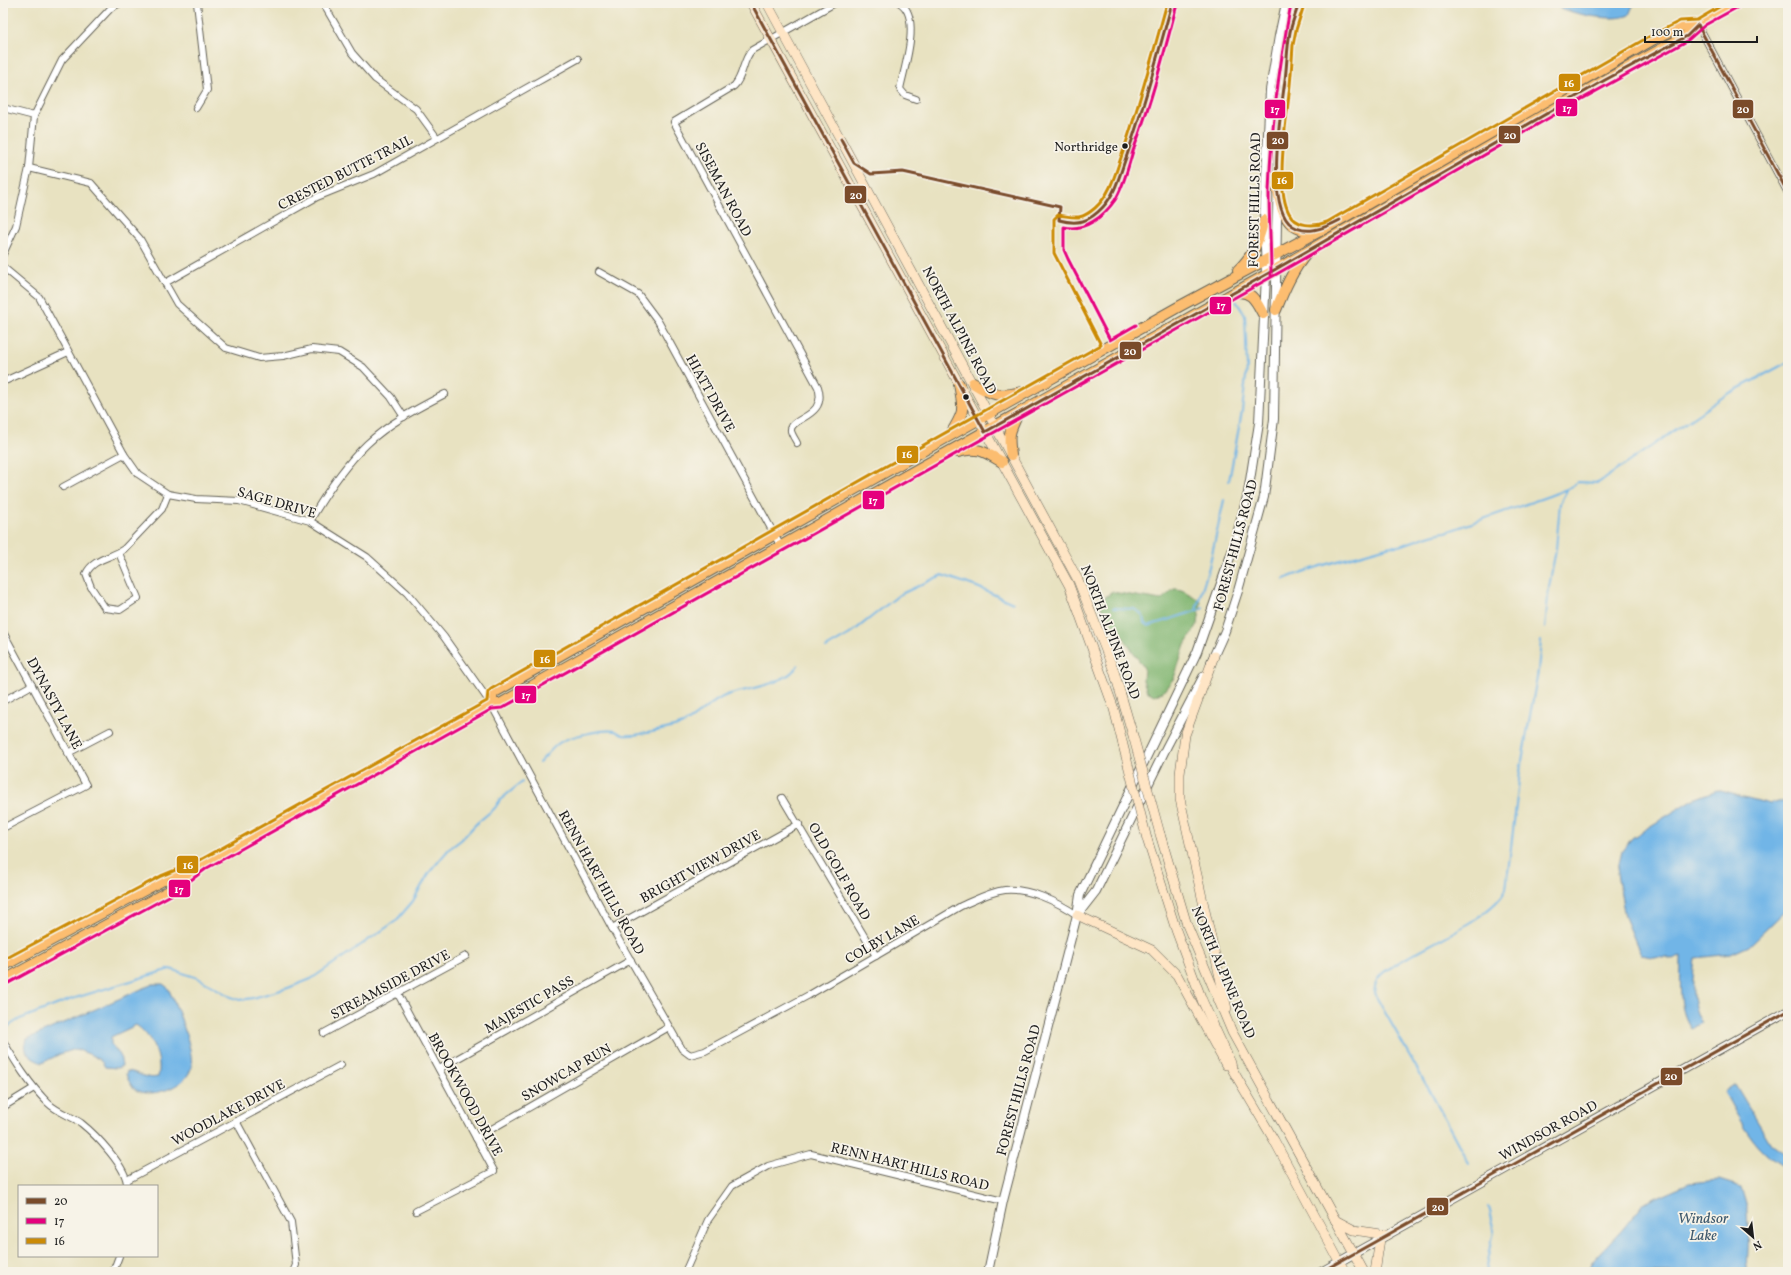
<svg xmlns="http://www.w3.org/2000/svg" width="1791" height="1275" viewBox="0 0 1791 1275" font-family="Vollkorn,serif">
<rect width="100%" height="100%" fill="#f7f3e8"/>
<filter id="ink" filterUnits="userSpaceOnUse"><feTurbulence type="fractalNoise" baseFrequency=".025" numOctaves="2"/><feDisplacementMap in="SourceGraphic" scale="8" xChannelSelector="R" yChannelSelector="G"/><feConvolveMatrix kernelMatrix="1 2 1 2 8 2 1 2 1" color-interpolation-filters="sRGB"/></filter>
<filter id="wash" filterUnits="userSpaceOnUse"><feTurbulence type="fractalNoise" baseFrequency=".012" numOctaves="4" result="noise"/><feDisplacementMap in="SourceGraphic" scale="16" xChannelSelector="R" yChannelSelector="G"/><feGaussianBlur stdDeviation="0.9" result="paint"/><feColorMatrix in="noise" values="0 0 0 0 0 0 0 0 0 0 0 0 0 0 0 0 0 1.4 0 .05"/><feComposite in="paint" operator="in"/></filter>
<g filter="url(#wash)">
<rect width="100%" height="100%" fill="#e8e2c1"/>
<path fill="#81b671" stroke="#4e6946" d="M1174,589c9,-1 19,8 27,12l-3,23 -13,21 -11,33 -12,15 -8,2 -7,-4 -4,-11 1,-12 -24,-36 -15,-16 -6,-14 13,-10 49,8z"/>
<g fill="#71b5e7" stroke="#466882">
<path d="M1560,3h74l-5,12c-14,7 -53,0 -68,-7z"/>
<path d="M1717,790l53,14 18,-5v109l-39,38 -18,8 -36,4c-2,22 -6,45 7,65l-11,5c-14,-20 -10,-48 -10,-72 -9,4 -30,1 -40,-1l-16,-38 -8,-44 5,-22 10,-13 17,-11 45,-28z"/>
<path d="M153,984h10l5,4c8,17 27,62 23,80 -4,18 -37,30 -53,23 -6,-2 -10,-11 -12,-17l1,-3c12,1 18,9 31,6 5,-19 -7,-42 -22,-52l-25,12v7l9,11 2,11 -5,2 -12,-1c-5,-11 -18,-13 -29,-18l-16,5 -18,9c-12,-5 -20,-11 -15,-24z"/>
<path d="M1735,1084l36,60 17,12v47l-6,-16 3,-20c-30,-15 -45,-47 -61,-75z"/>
<polygon points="1719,1180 1741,1187 1748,1211 1749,1229 1747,1272 1586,1272 1592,1262 1622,1230 1642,1205 1654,1198 1689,1183"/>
</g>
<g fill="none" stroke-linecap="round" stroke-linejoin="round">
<g stroke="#71b5e7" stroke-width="2">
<polyline points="1229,481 1242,411 1247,368 1245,315 1236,301"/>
<path d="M1284,579c34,-14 69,-22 103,-32 4,-1 8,-1 12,-1 14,-4 33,-13 47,-14l103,-36 18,-7 11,-7 20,1 128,-88 62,-33"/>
<polyline points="1113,608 1134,609 1143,615 1144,623 1148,626 1199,610 1203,607"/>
<polyline points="1196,610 1209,567 1224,500"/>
<polyline points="1545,628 1549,587 1556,549 1560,503 1567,490"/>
<polyline points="826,648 850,634 899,595 942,575 977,587 1013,603"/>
<path d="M539,763c6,-6 13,-15 20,-20 10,-7 44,-14 56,-12 3,1 6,4 8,4 10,2 44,-6 55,-9 16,-4 30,-24 49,-31 19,-6 61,-11 71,-30"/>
<polyline points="7,1027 20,1019 72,999 170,969 198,978 231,997 240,1000 253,998 288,988 311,979 396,921 413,901 429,873 449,849 461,840 477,823 495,808 500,800 522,782"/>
<path d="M1469,1164l-37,-69 -58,-102c1,-6 1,-13 6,-17 4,-5 10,-8 15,-11 28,-19 98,-47 111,-76l14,-117 18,-101 3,-30"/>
<polyline points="1486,1272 1494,1231 1488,1207"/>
</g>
</g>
</g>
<g filter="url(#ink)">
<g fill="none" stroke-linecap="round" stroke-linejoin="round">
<defs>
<g id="minor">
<polyline points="323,3 352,53 375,79 416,109 437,138"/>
<path d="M900,3c22,14 4,65 0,86l5,6 11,4"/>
<polyline points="1698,25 1788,193"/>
<polyline points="3,108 34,116 29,168 16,226 3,254"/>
<polyline points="196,108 207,90 197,3"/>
<polyline points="34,116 62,60 111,8 120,3"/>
<polyline points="29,168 91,183 140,239 177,304 226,348 259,358 283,356 312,349 339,352 363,367 391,397 404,417"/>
<path d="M3,267l36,30 85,157 14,20 30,20 28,5 43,2 71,20 57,36 40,36 37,44 47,67 121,224 70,121 8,6 15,-4 104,-56 152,-89c14,-6 28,-14 44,-16 24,-2 53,12 72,25"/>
<polyline points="599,272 638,294 658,321 780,545"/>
<polyline points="165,283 317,197 374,174 578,59"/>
<polyline points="3,381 7,380 68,352"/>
<path d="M797,443c-2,-4 -5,-8 -6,-12 -2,-14 37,-13 27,-44l-144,-265 60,-36c10,-10 8,-26 18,-36l83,-47"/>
<polyline points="63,487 124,454"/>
<path d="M310,521c16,-28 34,-55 57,-77 22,-21 51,-36 78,-50"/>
<path d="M119,553l19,45 -18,12 -15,-2 -14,-21 -5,-13c7,-16 26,-16 38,-25l38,-40 6,-15"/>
<polyline points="3,632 86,785 3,828"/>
<polyline points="3,701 32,685"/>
<polyline points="68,753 110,731"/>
<polyline points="782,798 876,956"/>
<polyline points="612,928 799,824"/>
<polyline points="398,994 494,1171 416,1211"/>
<polyline points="324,1033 466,956"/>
<path d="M3,1041c13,22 26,43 45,62 9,9 23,13 33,20 14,11 47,45 46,63"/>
<polyline points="439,1069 631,960"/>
<polyline points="3,1107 34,1088"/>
<polyline points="236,1121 291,1222 296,1265 293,1272"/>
<polyline points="476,1138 669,1027"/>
<polyline points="127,1180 341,1065"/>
<polyline points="113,1272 119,1256"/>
<polyline points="685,1272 708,1220 732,1186 768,1166 811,1154 1003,1201"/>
</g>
<g id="tertiary">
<polyline points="1211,662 1225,631 1238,591 1264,497 1274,419 1278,152 1290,32 1299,3"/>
<polyline points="1078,914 1096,891 1167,746 1203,677"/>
<polyline points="988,1272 1003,1201 1077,915 1080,895 1197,652 1233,549 1248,493 1259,423 1266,275 1264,220 1270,90 1279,36 1286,3"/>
<polyline points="1321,1272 1788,1011"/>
</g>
<g id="secondary">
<polyline points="751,3 1069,585 1114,709 1123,745"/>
<polyline points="767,3 1078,580 1114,671 1134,739"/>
<polyline points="1214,656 1185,735 1180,774 1180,799 1227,1009"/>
<polyline points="1160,834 1187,925 1232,1032 1364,1272"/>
<polyline points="1147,839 1176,930 1202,1000 1231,1063 1232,1069 1274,1140 1345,1272"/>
<polyline points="1077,915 1152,950 1177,975 1226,1065"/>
<polyline points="1335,1220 1354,1230 1386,1235"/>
<polyline points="1375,1272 1380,1239"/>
</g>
<g id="primary">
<path d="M1277,186c5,25 9,49 42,44"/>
<path d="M1238,270c17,-16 20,-29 26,-50"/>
<path d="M1234,293c17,-4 22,8 29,21"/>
<path d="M1276,310c8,-20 17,-41 31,-57"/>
<path d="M973,383c20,13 25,14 49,9"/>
<path d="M950,435c15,-24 14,-24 9,-51"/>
<path d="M958,452c20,-6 27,0 44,10"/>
<path d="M1011,455c-3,-20 -2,-23 7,-41"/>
<polyline points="491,704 493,693 1180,306 1329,226 1654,39 1682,26 1698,25"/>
<polyline points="3,966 163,880 193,869"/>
<path d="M3,981l166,-90 35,-27 287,-160h9c257,-146 515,-289 773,-433 137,-77 271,-159 409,-233 7,-3 10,-9 16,-14 11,-8 26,-14 38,-21"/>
</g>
</defs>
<use href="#minor" stroke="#636156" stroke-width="8"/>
<use href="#tertiary" stroke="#636156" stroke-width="10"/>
<use href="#secondary" stroke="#636156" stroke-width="10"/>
<use href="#primary" stroke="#636156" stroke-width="12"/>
<use href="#minor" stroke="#fff" stroke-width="6"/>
<use href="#tertiary" stroke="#fff" stroke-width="8"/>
<use href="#secondary" stroke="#fee5c5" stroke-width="9"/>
<use href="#primary" stroke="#fcbd6f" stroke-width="10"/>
<defs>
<g id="secondary-bridge">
<polyline points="1134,739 1160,834"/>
<polyline points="1123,745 1147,839"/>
</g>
</defs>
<use href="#secondary-bridge" stroke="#636156" stroke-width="10" stroke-linecap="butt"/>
<use href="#secondary-bridge" stroke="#fee5c5" stroke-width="9"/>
<defs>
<g id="bus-1">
<polyline points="751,3 985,432 1276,269 1605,80 1687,36 1698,25"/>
<path d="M1299,3c-3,10 -7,19 -9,29 -3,16 -3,32 -5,48 -4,32 -19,119 4,143 15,14 36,5 51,-3"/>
<polyline points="1698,25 1788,193"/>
<path d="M841,139l13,24 17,11 32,-2 157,35 -1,13c19,5 30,2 44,-13 13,-14 17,-34 24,-52 18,-51 31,-100 45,-152"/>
<polyline points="1321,1272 1788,1011"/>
</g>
<g id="bus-2">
<path d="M1271,275c0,-28 -2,-55 -2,-83 2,-63 10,-126 22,-188"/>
<path d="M1136,325l-26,15 -42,-81 -4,-9v-23c21,5 40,-11 51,-27 9,-14 13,-33 18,-49 18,-48 31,-97 44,-147"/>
<polyline points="5,985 171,895 207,868 492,709 502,708 1275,275 1582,99 1687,41 1705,25 1738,7"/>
</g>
<g id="bus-3">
<path d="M1304,5l-8,25 -3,15c-1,17 -2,33 -4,49 -3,30 -14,93 0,119 7,14 25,14 38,9l325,-187 28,-14 17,-1 29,-17"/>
<path d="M3,960l158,-84 41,-17 285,-158 1,-9 3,-3 610,-344 -47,-92v-34l4,-4c17,2 22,6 37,-7 16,-14 21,-37 28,-56 17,-49 30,-99 44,-149"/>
</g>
</defs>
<use href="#bus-1" stroke="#f7f3e8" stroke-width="6"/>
<use href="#bus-2" stroke="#f7f3e8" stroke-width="6"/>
<use href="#bus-3" stroke="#f7f3e8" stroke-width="6"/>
<use href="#bus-1" stroke="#7a4b2a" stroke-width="3"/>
<use href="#bus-2" stroke="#e5007d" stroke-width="3"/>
<use href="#bus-3" stroke="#cb8a06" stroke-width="3"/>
</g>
</g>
<g fill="#1c1c1c" stroke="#f7f3e8" stroke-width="1.5">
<circle cx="1125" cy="146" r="3.5"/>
<circle cx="966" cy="397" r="3.5"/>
</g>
<g text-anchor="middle" stroke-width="3.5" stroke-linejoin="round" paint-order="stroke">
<g font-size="13" fill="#1c1c1c" stroke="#f7f3e8" text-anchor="end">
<text x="1118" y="151">Northridge</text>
</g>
<g font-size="14" fill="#1c1c1c" stroke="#f7f3e8">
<text transform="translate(345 172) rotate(-27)" y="5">CRESTED BUTTE TRAIL</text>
<text transform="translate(724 189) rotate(62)" y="5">SISEMAN ROAD</text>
<text transform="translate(1254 200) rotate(-89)" y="5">FOREST HILLS ROAD</text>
<text transform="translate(960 330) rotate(62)" y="5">NORTH ALPINE ROAD</text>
<text transform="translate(711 393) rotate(61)" y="5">HIATT DRIVE</text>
<text transform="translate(277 502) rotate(16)" y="5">SAGE DRIVE</text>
<text transform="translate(1235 545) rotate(-75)" y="5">FOREST HILLS ROAD</text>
<text transform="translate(1111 632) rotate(69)" y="5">NORTH ALPINE ROAD</text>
<text transform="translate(55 703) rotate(62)" y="5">DYNASTY LANE</text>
<text transform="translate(700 866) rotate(-29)" y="5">BRIGHT VIEW DRIVE</text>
<text transform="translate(840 871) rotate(60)" y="5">OLD GOLF ROAD</text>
<text transform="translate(602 882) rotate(61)" y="5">RENN HART HILLS ROAD</text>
<text transform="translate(882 939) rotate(-30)" y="5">COLBY LANE</text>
<text transform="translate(1224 972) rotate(67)" y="5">NORTH ALPINE ROAD</text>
<text transform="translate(390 984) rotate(-28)" y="5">STREAMSIDE DRIVE</text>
<text transform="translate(529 1004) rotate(-30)" y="5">MAJESTIC PASS</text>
<text transform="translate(566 1072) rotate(-30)" y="5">SNOWCAP RUN</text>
<text transform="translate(1018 1090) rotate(-75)" y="5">FOREST HILLS ROAD</text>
<text transform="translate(466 1094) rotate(61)" y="5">BROOKWOOD DRIVE</text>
<text transform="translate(228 1112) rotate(-28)" y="5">WOODLAKE DRIVE</text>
<text transform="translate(1548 1130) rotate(-29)" y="5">WINDSOR ROAD</text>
<text transform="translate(910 1166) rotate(14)" y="5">RENN HART HILLS ROAD</text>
</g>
<g font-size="15" font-style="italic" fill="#3e596d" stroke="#f7f3e8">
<text x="1703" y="1223">Windsor<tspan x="1703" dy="17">Lake</tspan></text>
</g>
</g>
<g stroke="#f7f3e8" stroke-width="1.5">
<rect x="1558" y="73" width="23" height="19" rx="4" fill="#cb8a06"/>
<rect x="1555" y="98" width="23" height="19" rx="4" fill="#e5007d"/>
<rect x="1732" y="99" width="22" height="20" rx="4" fill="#7a4b2a"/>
<rect x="1264" y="99" width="22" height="20" rx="4" fill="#e5007d"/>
<rect x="1498" y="125" width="23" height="19" rx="4" fill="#7a4b2a"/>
<rect x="1266" y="131" width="23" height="19" rx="4" fill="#7a4b2a"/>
<rect x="1271" y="171" width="23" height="19" rx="4" fill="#cb8a06"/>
<rect x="844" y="185" width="23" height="19" rx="4" fill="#7a4b2a"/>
<rect x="1209" y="296" width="23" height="19" rx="4" fill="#e5007d"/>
<rect x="1119" y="341" width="23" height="19" rx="4" fill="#7a4b2a"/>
<rect x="896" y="445" width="23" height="19" rx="4" fill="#cb8a06"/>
<rect x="862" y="490" width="23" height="20" rx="4" fill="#e5007d"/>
<rect x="533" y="649" width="23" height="19" rx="4" fill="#cb8a06"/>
<rect x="514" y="685" width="23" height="19" rx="4" fill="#e5007d"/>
<rect x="176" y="855" width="23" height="19" rx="4" fill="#cb8a06"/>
<rect x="168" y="879" width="23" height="19" rx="4" fill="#e5007d"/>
<rect x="1660" y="1067" width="23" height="19" rx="4" fill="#7a4b2a"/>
<rect x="1426" y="1197" width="23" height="19" rx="4" fill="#7a4b2a"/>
</g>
<g font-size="11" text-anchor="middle" font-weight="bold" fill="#fff">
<text x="1569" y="87">16</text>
<text x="1567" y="112">17</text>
<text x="1743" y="113">20</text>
<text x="1275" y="113">17</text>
<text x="1510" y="139">20</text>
<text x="1278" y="144">20</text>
<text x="1282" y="184">16</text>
<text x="856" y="199">20</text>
<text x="1221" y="309">17</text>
<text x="1130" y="355">20</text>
<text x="907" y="458">16</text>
<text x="873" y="504">17</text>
<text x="545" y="663">16</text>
<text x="526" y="699">17</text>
<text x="188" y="869">16</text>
<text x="179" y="893">17</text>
<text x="1671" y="1080">20</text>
<text x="1438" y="1211">20</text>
</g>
<rect width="1791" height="1275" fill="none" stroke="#f7f3e8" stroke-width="16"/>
<rect x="18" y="1185" width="140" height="72" fill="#f7f3e8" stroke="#9f9d96"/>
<rect x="26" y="1198" width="20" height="6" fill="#7a4b2a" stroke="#9f9d96"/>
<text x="54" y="1205" font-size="12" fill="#1c1c1c">20</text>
<rect x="26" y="1218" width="20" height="6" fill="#e5007d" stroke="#9f9d96"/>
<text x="54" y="1225" font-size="12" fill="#1c1c1c">17</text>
<rect x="26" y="1238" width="20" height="6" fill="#cb8a06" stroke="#9f9d96"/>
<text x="54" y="1245" font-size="12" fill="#1c1c1c">16</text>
<g transform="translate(1753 1237) rotate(152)" stroke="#f7f3e8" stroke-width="3" paint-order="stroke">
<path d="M0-3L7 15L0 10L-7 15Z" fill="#1c1c1c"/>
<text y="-6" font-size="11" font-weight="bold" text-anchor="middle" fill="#1c1c1c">N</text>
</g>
<path d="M1645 36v6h112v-6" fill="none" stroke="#1c1c1c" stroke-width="2"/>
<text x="1651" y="36" font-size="12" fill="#1c1c1c" stroke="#f7f3e8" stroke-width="3" paint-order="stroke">100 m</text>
</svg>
